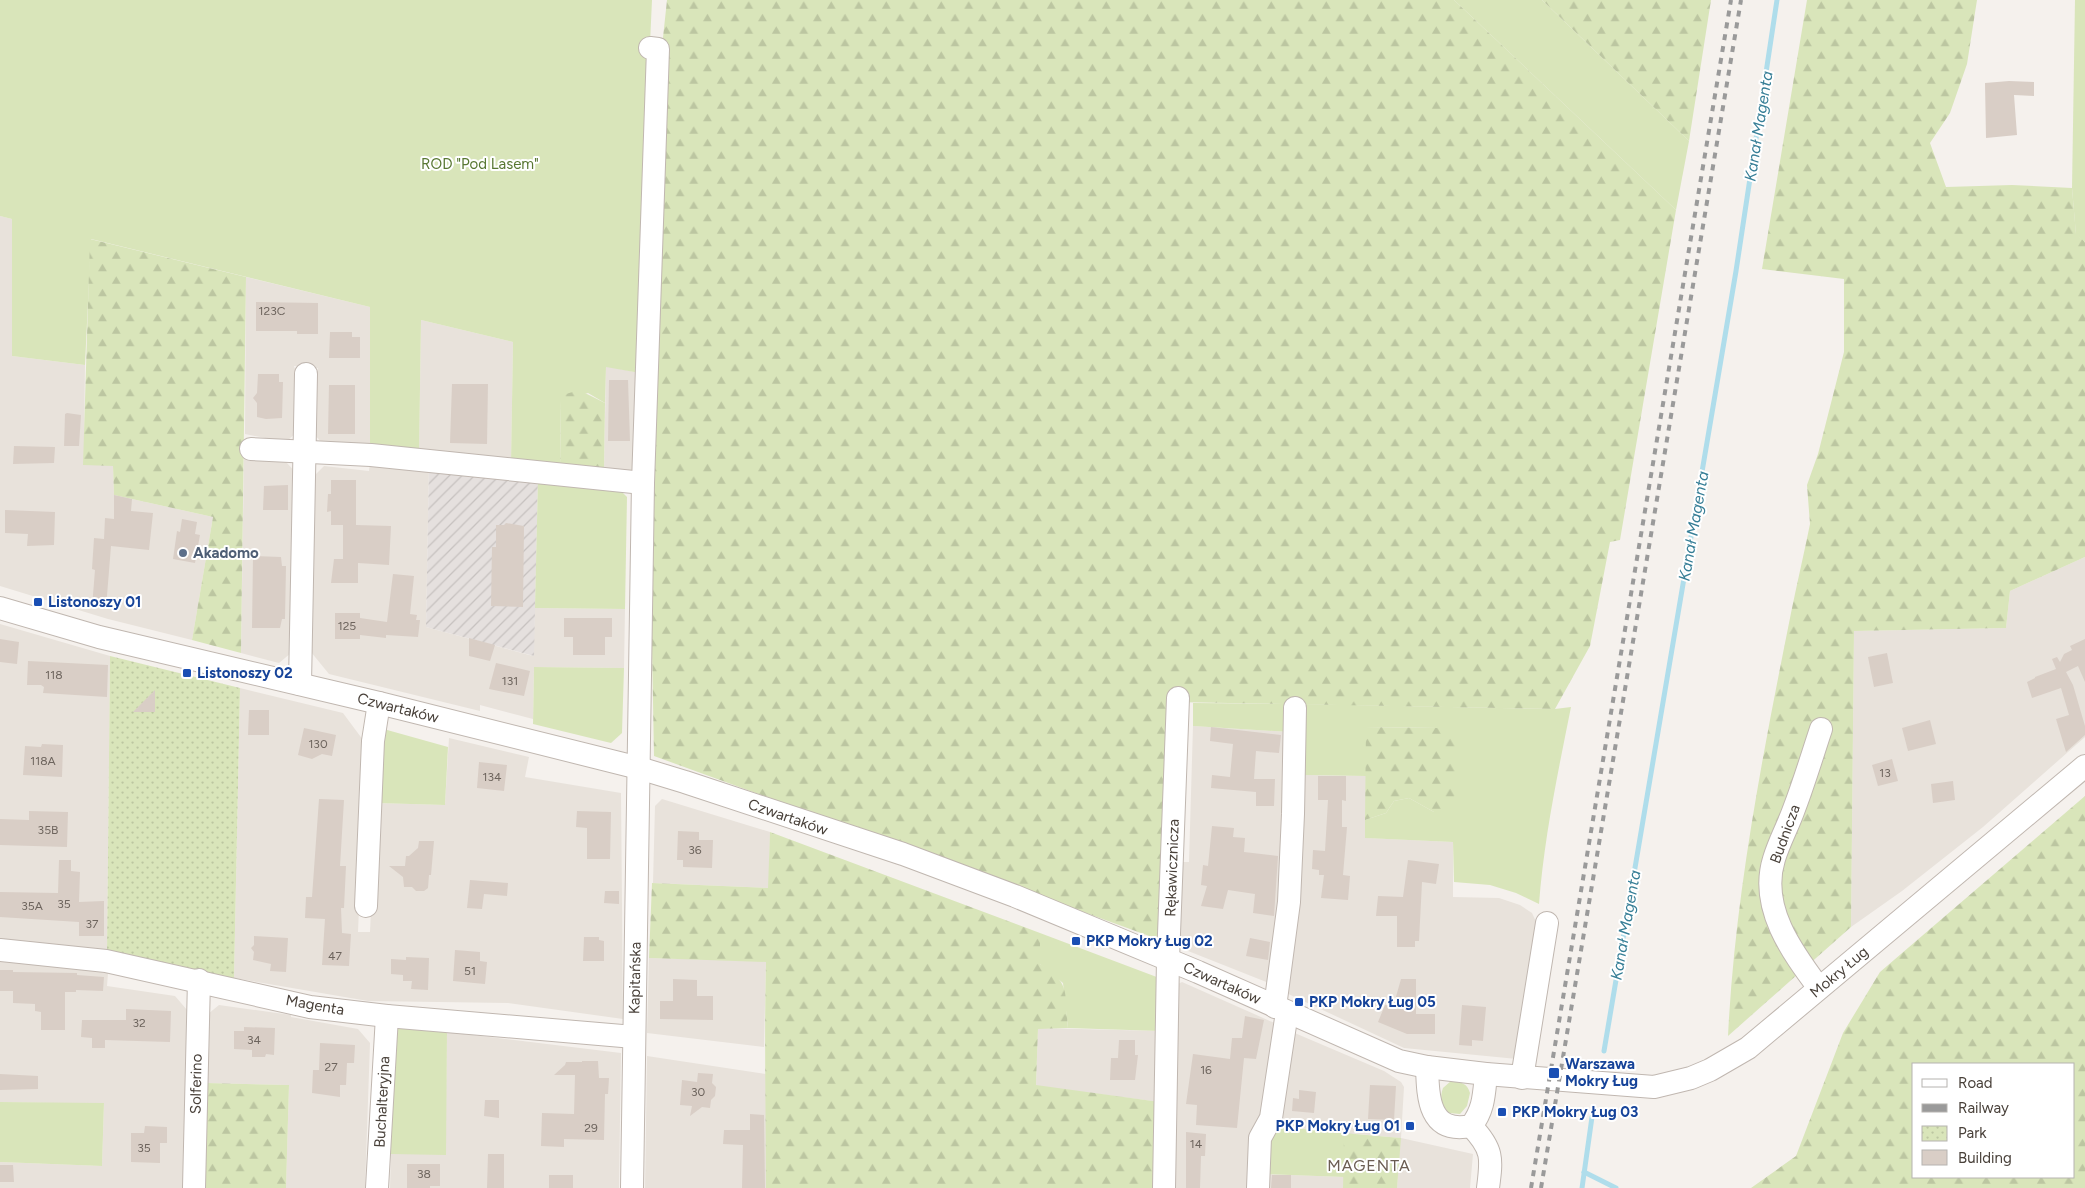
<svg xmlns="http://www.w3.org/2000/svg" width="2085" height="1188" viewBox="0 0 2085 1188" font-family="Figtree,sans-serif">
<defs>
<pattern id="industrial-furrows" width="10" height="10" patternUnits="userSpaceOnUse" patternTransform="scale(1.25)"><rect width="10" height="10" fill="#e5e0de"/><path d="M-1 1l2-2M0 10L10 0M9 11l2-2" fill="none" stroke="#c6c1bf"/></pattern>
<pattern id="forest-firs" width="22" height="20" patternUnits="userSpaceOnUse" patternTransform="scale(1.25)"><rect width="22" height="20" fill="#d9e5ba"/><path d="M5 1l3.5 6h-7zM16 11l3.5 6h-7z" fill="#bcc6a1"/></pattern>
<pattern id="park-dots" width="8" height="8" patternUnits="userSpaceOnUse" patternTransform="scale(1.25)"><rect width="8" height="8" fill="#d9e5ba"/><path d="M2 2h.1M6 6h.1" fill="none" stroke="#bcc6a1" stroke-width="1.8" stroke-linecap="round"/></pattern>
</defs>
<rect width="100%" height="100%" fill="#f5f1ed"/>
<g fill="#e8e2db">
<polygon points="0,216 12,219 12,356 85,365 84,437 113,466 114,495 213,517 192,640 108,619 0,586"/>
<polygon points="246,277 370,307 370,451 325,446 313,433 314,381 318,368 294,366 299,382 298,431 286,442 245,434"/>
<polygon points="421,320 513,342 511,463 419,456"/>
<polygon points="606,366 640,373 639,476 604,473"/>
<polygon points="244,458 286,462 298,475 297,648 279,663 241,653"/>
<polygon points="370,462 429,466 426,627 533,656 535,608 625,609 624,668 534,667 533,719 480,705 480,711 329,674 311,652 313,477 324,466 369,471"/>
<polygon points="2085,557 2085,737 1983,827 1902,891 1851,927 1854,631 2006,628 2010,591"/>
<polygon points="0,624 110,656 107,954 0,941"/>
<polygon points="240,688 343,713 366,744 358,932 370,932 376,803 445,805 449,738 529,757 525,777 621,793 623,1019 508,1003 368,1001 234,978"/>
<polygon points="1193,726 1290,732 1274,985 1178,947 1181,862 1189,862"/>
<polygon points="1305,775 1366,776 1366,838 1453,842 1453,897 1499,898 1520,905 1532,913 1540,930 1517,1059 1404,1048 1282,991"/>
<polygon points="662,799 770,832 769,888 653,883 655,806"/>
<polygon points="649,958 766,961 764,1047 647,1033"/>
<polygon points="0,959 108,973 107,986 175,996 187,1010 183,1188 0,1188 0,1162 102,1166 104,1104 0,1102"/>
<polygon points="1182,982 1279,1025 1253,1188 1173,1188 1178,984"/>
<polygon points="219,1005 291,1015 291,1017 358,1029 370,1043 365,1188 286,1188 289,1085 206,1083 208,1014"/>
<polygon points="1038,1028 1160,1031 1160,1102 1036,1086"/>
<polygon points="1290,1031 1384,1071 1401,1082 1404,1087 1401,1138 1473,1154 1470,1188 1397,1188 1400,1138 1275,1126"/>
<polygon points="447,1032 621,1053 619,1188 390,1188 391,1154 445,1154"/>
<polygon points="647,1056 766,1074 766,1188 645,1188"/>
<polygon points="1261,1174 1344,1177 1343,1188 1261,1188"/>
</g>
<polygon fill="url(#industrial-furrows)" points="429,466 538,478 534,656 426,627"/>
<g fill="#d9e5ba">
<polygon points="0,0 652,0 646,131 640,373 606,367 605,403 588,393 561,400 560,468 511,463 513,342 421,320 419,456 370,451 370,307 91,239 85,365 12,356 12,219 0,216"/>
<polygon points="1454,0 1542,0 1689,141 1676,210"/>
<polygon points="2075,0 2085,0 2085,242 2076,235 2072,188"/>
<polygon points="538,478 616,486 627,497 625,609 535,608"/>
<polygon points="534,667 624,668 622,733 611,743 533,724"/>
<polygon points="1193,703 1290,704 1290,732 1193,726"/>
<path d="M1302,704l253,5 16,-2c-13,65 -27,131 -32,197l-23,-11 -26,-8 -36,-3 -1,-40 -88,-4v-18l21,-7 8,-12 15,-3 25,14 3,-84 -71,-1v49l-61,-1z"/>
<polygon points="380,728 448,747 445,805 376,803"/>
<polygon points="1040,933 1162,979 1160,1031 1068,1028 1063,983 1040,964"/>
<polygon points="397,1026 447,1032 446,1155 391,1154 392,1029"/>
<path d="M1451,1081c10,1 16,2 19,12l-3,13 -7,8 -11,-1c-7,-7 -10,-15 -6,-25z"/>
<polygon points="0,1102 104,1103 102,1166 0,1162"/>
<polygon points="1275,1126 1344,1133 1344,1177 1261,1174"/>
</g>
<g fill="url(#forest-firs)" fill-rule="evenodd">
<polygon points="667,0 1454,0 1676,210 1620,540 1610,542 1590,646 1555,709 1172,702 1163,941 654,756 649,485 662,47"/>
<polygon points="1542,0 1711,0 1689,141"/>
<path d="M1807,0h170l-10,64 -17,49 -20,30 16,44 66,-2 60,3 4,46 9,8v315l-75,34 -4,37 -152,3 -3,296 -123,109c7,-142 35,-283 63,-423 6,-30 13,-59 19,-89l-3,-39 11,-31 26,-102v-73l-82,-10z"/>
<polygon points="90,239 246,277 241,653 192,640 213,517 114,495 113,466 83,465"/>
<polygon points="579,390 605,403 604,473 560,468 561,399 566,394"/>
<polygon points="1366,727 1437,728 1456,735 1455,795 1450,805 1434,812 1409,798 1394,801 1386,813 1365,820"/>
<path d="M2085,796v392h-334l45,-32 47,-123 37,-61zM1914,1064h160v113h-160z"/>
<path d="M770,832l270,101v31c32,19 24,30 28,64l-30,1 -2,56 124,17 -2,86h-392c0,-76 -2,-151 0,-226l-117,-4 3,-75 116,5z"/>
<polygon points="206,1083 289,1085 286,1188 203,1188"/>
<polygon points="1344,1133 1401,1138 1397,1188 1343,1188"/>
</g>
<polygon fill="url(#park-dots)" points="110,656 240,688 234,978 107,954"/>
<g fill="none" stroke-linecap="round" stroke-linejoin="round">
<g stroke="#afddeb" stroke-width="5">
<polyline points="1604,1051 1736,271 1777,0"/>
<polyline points="1584,1172 1616,1188"/>
<polyline points="1582,1188 1592,1117"/>
</g>
</g>
<g fill="#d9cec6">
<polygon points="2009,81 2034,82 2034,96 2014,95 2017,135 1986,138 1985,83"/>
<polygon points="256,302 318,303 318,334 297,334 297,331 256,331"/>
<polygon points="330,332 352,332 352,337 360,337 360,358 329,358"/>
<polygon points="258,374 279,374 279,382 283,382 282,418 266,419 257,417 257,403 253,398 257,393"/>
<polygon points="609,380 628,380 630,441 608,441"/>
<polygon points="452,384 488,384 487,444 450,443"/>
<polygon points="329,385 355,385 355,434 328,434"/>
<polygon points="67,413 81,415 79,446 64,446 65,414"/>
<polygon points="14,446 55,447 54,463 13,464"/>
<polygon points="331,480 356,480 356,525 391,526 389,565 358,563 358,583 331,583 334,559 343,559 343,525 331,525 331,511 327,512 328,494 331,494"/>
<polygon points="288,485 288,510 263,510 264,486"/>
<polygon points="114,495 132,499 131,511 153,513 149,550 111,546 106,608 92,607 95,570 92,569 94,538 104,539 105,518 114,519"/>
<polygon points="5,510 55,512 54,545 27,546 28,534 5,533"/>
<polygon points="182,519 197,522 195,534 200,535 195,563 173,559 177,531 180,532"/>
<polygon points="506,523 524,526 523,607 491,606 492,547 496,547 496,525 504,525"/>
<polygon points="253,556 281,557 282,566 286,566 285,619 282,619 280,628 252,628"/>
<polygon points="393,574 414,576 410,614 417,615 416,620 420,620 418,637 386,635 386,638 360,635 360,639 335,639 335,613 360,613 360,618 387,622"/>
<polygon points="564,618 612,618 612,637 605,637 605,655 573,655 573,637 564,637"/>
<polygon points="469,638 495,645 490,661 469,656"/>
<polygon points="0,639 19,642 17,664 0,662"/>
<polygon points="2085,639 2085,682 2078,666 2066,672 2073,685 2085,726 2085,735 2066,752 2056,719 2069,715 2061,688 2032,698 2027,682 2035,678 2035,677 2056,669 2052,659 2057,657 2060,662 2064,654 2072,650 2070,646"/>
<polygon points="1887,653 1893,683 1874,687 1868,657"/>
<polygon points="28,661 108,665 107,697 43,693 44,687 41,685 27,685"/>
<polygon points="496,663 530,671 524,696 489,689"/>
<polygon points="155,690 155,712 133,712"/>
<polygon points="249,710 269,710 269,735 248,735"/>
<polygon points="1930,720 1936,744 1908,751 1902,728"/>
<polygon points="1211,727 1281,735 1279,753 1256,751 1254,779 1275,779 1274,806 1256,806 1256,792 1211,788 1212,775 1230,777 1233,744 1210,741"/>
<polygon points="304,728 336,735 332,756 322,754 312,759 298,755"/>
<polygon points="42,744 63,745 62,777 23,775 25,746 41,747"/>
<polygon points="1892,759 1898,781 1878,786 1872,765"/>
<polygon points="479,762 507,765 504,791 477,788"/>
<polygon points="1318,776 1346,776 1346,801 1342,800 1342,827 1347,827 1343,875 1350,876 1348,900 1321,898 1324,875 1319,875 1319,870 1312,869 1313,850 1325,851 1328,800 1318,800"/>
<polygon points="1953,781 1955,800 1933,803 1931,784"/>
<polygon points="319,799 344,800 340,866 346,866 344,908 341,908 342,933 351,934 349,966 322,965 325,919 305,918 306,897 312,897"/>
<polygon points="29,811 68,812 67,847 0,845 0,819 29,820"/>
<polygon points="577,811 611,812 610,859 587,859 587,828 576,827"/>
<polygon points="1212,826 1234,828 1233,837 1245,838 1244,852 1278,856 1274,916 1253,913 1255,894 1228,890 1223,909 1201,906 1207,886 1201,885 1203,865 1208,866"/>
<polygon points="678,831 699,832 699,840 713,840 712,868 683,867 683,860 677,860"/>
<polygon points="419,841 434,841 431,875 429,875 428,888 424,891 416,891 412,887 404,887 403,877 389,866 405,866 406,856 409,856 418,848"/>
<polygon points="59,860 71,860 71,871 80,872 79,902 104,901 104,936 79,936 79,922 0,917 0,892 58,893"/>
<polygon points="1408,860 1439,864 1436,884 1422,882 1419,941 1415,941 1415,947 1397,947 1397,916 1376,916 1378,896 1403,897"/>
<polygon points="470,880 508,883 507,896 484,894 482,909 467,908"/>
<polygon points="605,891 619,891 619,904 604,903"/>
<polygon points="254,936 288,938 286,972 270,971 271,964 253,960 254,952 251,948 254,945"/>
<polygon points="584,937 599,937 599,940 604,941 604,961 583,961"/>
<polygon points="1250,938 1270,942 1268,960 1246,956"/>
<polygon points="455,950 480,952 480,961 487,962 485,984 453,981"/>
<polygon points="406,957 429,958 428,990 411,989 412,981 403,981 403,975 391,974 391,959 406,960"/>
<polygon points="0,970 13,970 13,972 77,973 77,975 104,977 103,991 76,990 76,992 65,992 65,1030 41,1030 41,1012 35,1011 35,1004 13,1003 13,991 0,991"/>
<polygon points="673,979 697,980 697,996 713,996 713,1020 660,1019 660,1001 673,1001"/>
<polygon points="1401,979 1416,979 1416,1014 1435,1014 1435,1034 1407,1034 1378,1022 1385,1005 1393,1007"/>
<polygon points="1462,1005 1486,1007 1483,1041 1472,1040 1472,1046 1459,1045"/>
<polygon points="126,1009 171,1011 170,1042 105,1040 105,1048 92,1048 92,1038 81,1037 82,1020 126,1020"/>
<polygon points="1245,1016 1264,1020 1256,1059 1244,1058 1237,1128 1196,1125 1197,1105 1186,1104 1193,1054 1230,1059 1232,1038 1242,1038"/>
<polygon points="244,1027 275,1028 274,1055 266,1054 265,1057 252,1057 252,1050 234,1049 234,1031 244,1031"/>
<polygon points="1119,1040 1135,1040 1135,1055 1138,1055 1135,1080 1110,1080 1111,1058 1118,1058"/>
<polygon points="320,1043 355,1045 354,1063 347,1063 346,1085 340,1085 340,1097 312,1093 313,1070 319,1070"/>
<polygon points="582,1061 598,1061 599,1078 609,1078 608,1094 605,1094 604,1140 564,1139 564,1147 541,1146 542,1113 574,1114 575,1075 554,1075 565,1065 566,1062 582,1062"/>
<polygon points="698,1073 713,1074 712,1083 716,1087 715,1096 711,1100 710,1108 702,1107 690,1116 692,1106 680,1105 682,1080 697,1082"/>
<polygon points="0,1074 38,1076 38,1089 0,1090"/>
<polygon points="1370,1085 1396,1086 1394,1120 1368,1119"/>
<polygon points="1299,1090 1316,1092 1314,1113 1292,1111 1293,1098 1299,1099"/>
<polygon points="485,1100 499,1100 499,1118 484,1116"/>
<polygon points="750,1114 764,1115 765,1188 742,1188 743,1145 723,1144 724,1130 750,1130"/>
<polygon points="145,1126 167,1127 167,1143 160,1143 160,1163 131,1162 131,1133 144,1133"/>
<polygon points="1186,1132 1206,1134 1205,1156 1201,1156 1200,1188 1186,1188"/>
<polygon points="488,1154 504,1154 504,1188 487,1188"/>
<polygon points="407,1164 440,1164 440,1186 430,1186 430,1188 407,1188"/>
<polygon points="0,1165 13,1165 14,1182 0,1182"/>
<rect x="549" y="1175" width="24" height="13"/>
<polygon points="1272,1175 1291,1175 1291,1188 1271,1188"/>
</g>
<g fill="none" stroke-linecap="round" stroke-linejoin="round">
<defs>
<g id="minor">
<polyline points="251,449 371,455 643,483"/>
<polyline points="0,608 99,637 379,703 639,768 685,782 903,854 1015,896 1198,972 1399,1061 1427,1067 1486,1074 1654,1087 1691,1078 1710,1070 1748,1048 2085,766"/>
<polyline points="300,684 306,374"/>
<polyline points="366,906 373,741 379,703"/>
<polyline points="0,950 106,961 310,1007 387,1016 634,1037"/>
<path d="M1819,988c-27,-36 -60,-81 -45,-129 5,-17 14,-33 20,-50 10,-26 18,-53 27,-80"/>
<polyline points="1275,1007 1289,902 1293,814 1295,708"/>
<path d="M1427,1067c1,32 2,67 44,59 13,-16 13,-32 15,-52"/>
<polyline points="1522,1078 1547,923"/>
<path d="M1471,1126c22,23 21,32 17,62"/>
<polyline points="194,1188 199,980"/>
<polyline points="377,1188 387,1016"/>
<polyline points="632,1188 643,483 658,49 650,48"/>
<polyline points="1164,1188 1168,960 1178,698"/>
<polyline points="1258,1188 1260,1138 1271,1118 1287,1012"/>
</g>
</defs>
<use href="#minor" stroke="#c0b7b0" stroke-width="24"/>
<use href="#minor" stroke="#fff" stroke-width="22"/>
<g stroke="#9a9a9a" stroke-width="4" stroke-dasharray="6 6" stroke-linecap="butt">
<polyline points="1531,1188 1731,0"/>
<polyline points="1541,1188 1741,0"/>
</g>
</g>
<circle fill="#5c6f8a" stroke="#fff" stroke-width="2" cx="183" cy="553" r="5"/>
<g fill="#1a4fb4" stroke="#fff" stroke-width="2">
<rect x="33" y="597" width="10" height="10" rx="2.5"/>
<rect x="182" y="668" width="10" height="10" rx="2.5"/>
<rect x="1071" y="936" width="10" height="10" rx="2.5"/>
<rect x="1294" y="997" width="10" height="10" rx="2.5"/>
<rect x="1548" y="1067" width="12" height="12" rx="2.5"/>
<rect x="1497" y="1107" width="10" height="10" rx="2.5"/>
<rect x="1405" y="1121" width="10" height="10" rx="2.5"/>
</g>
<g text-anchor="middle" stroke-width="4" stroke-linejoin="round" paint-order="stroke">
<g font-size="12" fill="#6d645d">
<text x="272" y="315">123C</text>
<text x="347" y="630">125</text>
<text x="54" y="679">118</text>
<text x="510" y="685">131</text>
<text x="318" y="748">130</text>
<text x="43" y="765">118A</text>
<text x="1885" y="777">13</text>
<text x="492" y="781">134</text>
<text x="48" y="834">35B</text>
<text x="695" y="854">36</text>
<text x="64" y="908">35</text>
<text x="32" y="910">35A</text>
<text x="92" y="928">37</text>
<text x="335" y="960">47</text>
<text x="470" y="975">51</text>
<text x="139" y="1027">32</text>
<text x="254" y="1044">34</text>
<text x="331" y="1071">27</text>
<text x="1206" y="1074">16</text>
<text x="698" y="1096">30</text>
<text x="591" y="1132">29</text>
<text x="1196" y="1148">14</text>
<text x="144" y="1152">35</text>
<text x="424" y="1178">38</text>
</g>
<g font-size="15" fill="#587732" stroke="#fff">
<text x="480" y="169">ROD "Pod Lasem"</text>
</g>
<g font-size="15" font-weight="bold" fill="#4e5e75" stroke="#fff" text-anchor="start">
<text x="193" y="558">Akadomo</text>
</g>
<g font-size="15" font-weight="bold" fill="#164399" stroke="#fff" text-anchor="start">
<text x="48" y="607">Listonoszy 01</text>
<text x="197" y="678">Listonoszy 02</text>
<text x="1086" y="946">PKP Mokry Ług 02</text>
<text x="1309" y="1007">PKP Mokry Ług 05</text>
<text x="1565" y="1069">Warszawa<tspan x="1565" dy="17">Mokry Ług</tspan></text>
<text x="1512" y="1117">PKP Mokry Ług 03</text>
<text x="1400" y="1131" text-anchor="end">PKP Mokry Ług 01</text>
</g>
<g font-size="15" fill="#49413a" stroke="#fff">
<text transform="translate(398 708) rotate(14)" y="5">Czwartaków</text>
<text transform="translate(788 817) rotate(19)" y="5">Czwartaków</text>
<text transform="translate(1785 834) rotate(-70)" y="5">Budnicza</text>
<text transform="translate(1172 868) rotate(-88)" y="5">Rękawicznicza</text>
<text transform="translate(1839 972) rotate(-40)" y="5">Mokry Ług</text>
<text transform="translate(635 978) rotate(-89)" y="5">Kapitańska</text>
<text transform="translate(1222 983) rotate(24)" y="5">Czwartaków</text>
<text transform="translate(315 1005) rotate(10)" y="5">Magenta</text>
<text transform="translate(196 1084) rotate(-89)" y="5">Solferino</text>
<text transform="translate(382 1102) rotate(-87)" y="5">Buchalteryjna</text>
</g>
<g font-size="16" font-style="italic" fill="#367e96" stroke="#fff">
<text transform="translate(1758 126) rotate(-81)" y="6">Kanał Magenta</text>
<text transform="translate(1693 526) rotate(-80)" y="6">Kanał Magenta</text>
<text transform="translate(1625 925) rotate(-80)" y="6">Kanał Magenta</text>
</g>
<g font-size="16" letter-spacing="1" fill="#6b5d53" stroke="#fff">
<text x="1369" y="1171">MAGENTA</text>
</g>
</g>
<rect x="1912" y="1063" width="162" height="115" fill="#ffffff" stroke="#b6b3b0"/>
<rect x="1922" y="1079" width="25" height="8" fill="#ffffff" stroke="#b6b3b0"/>
<text x="1958" y="1088" font-size="15" fill="#49413a">Road</text>
<rect x="1922" y="1104" width="25" height="8" fill="#9a9a9a" stroke="#b6b3b0"/>
<text x="1958" y="1113" font-size="15" fill="#49413a">Railway</text>
<rect x="1922" y="1126" width="25" height="15" fill="url(#park-dots)" stroke="#b6b3b0"/>
<text x="1958" y="1138" font-size="15" fill="#49413a">Park</text>
<rect x="1922" y="1150" width="25" height="15" fill="#d9cec6" stroke="#b6b3b0"/>
<text x="1958" y="1163" font-size="15" fill="#49413a">Building</text>
</svg>
